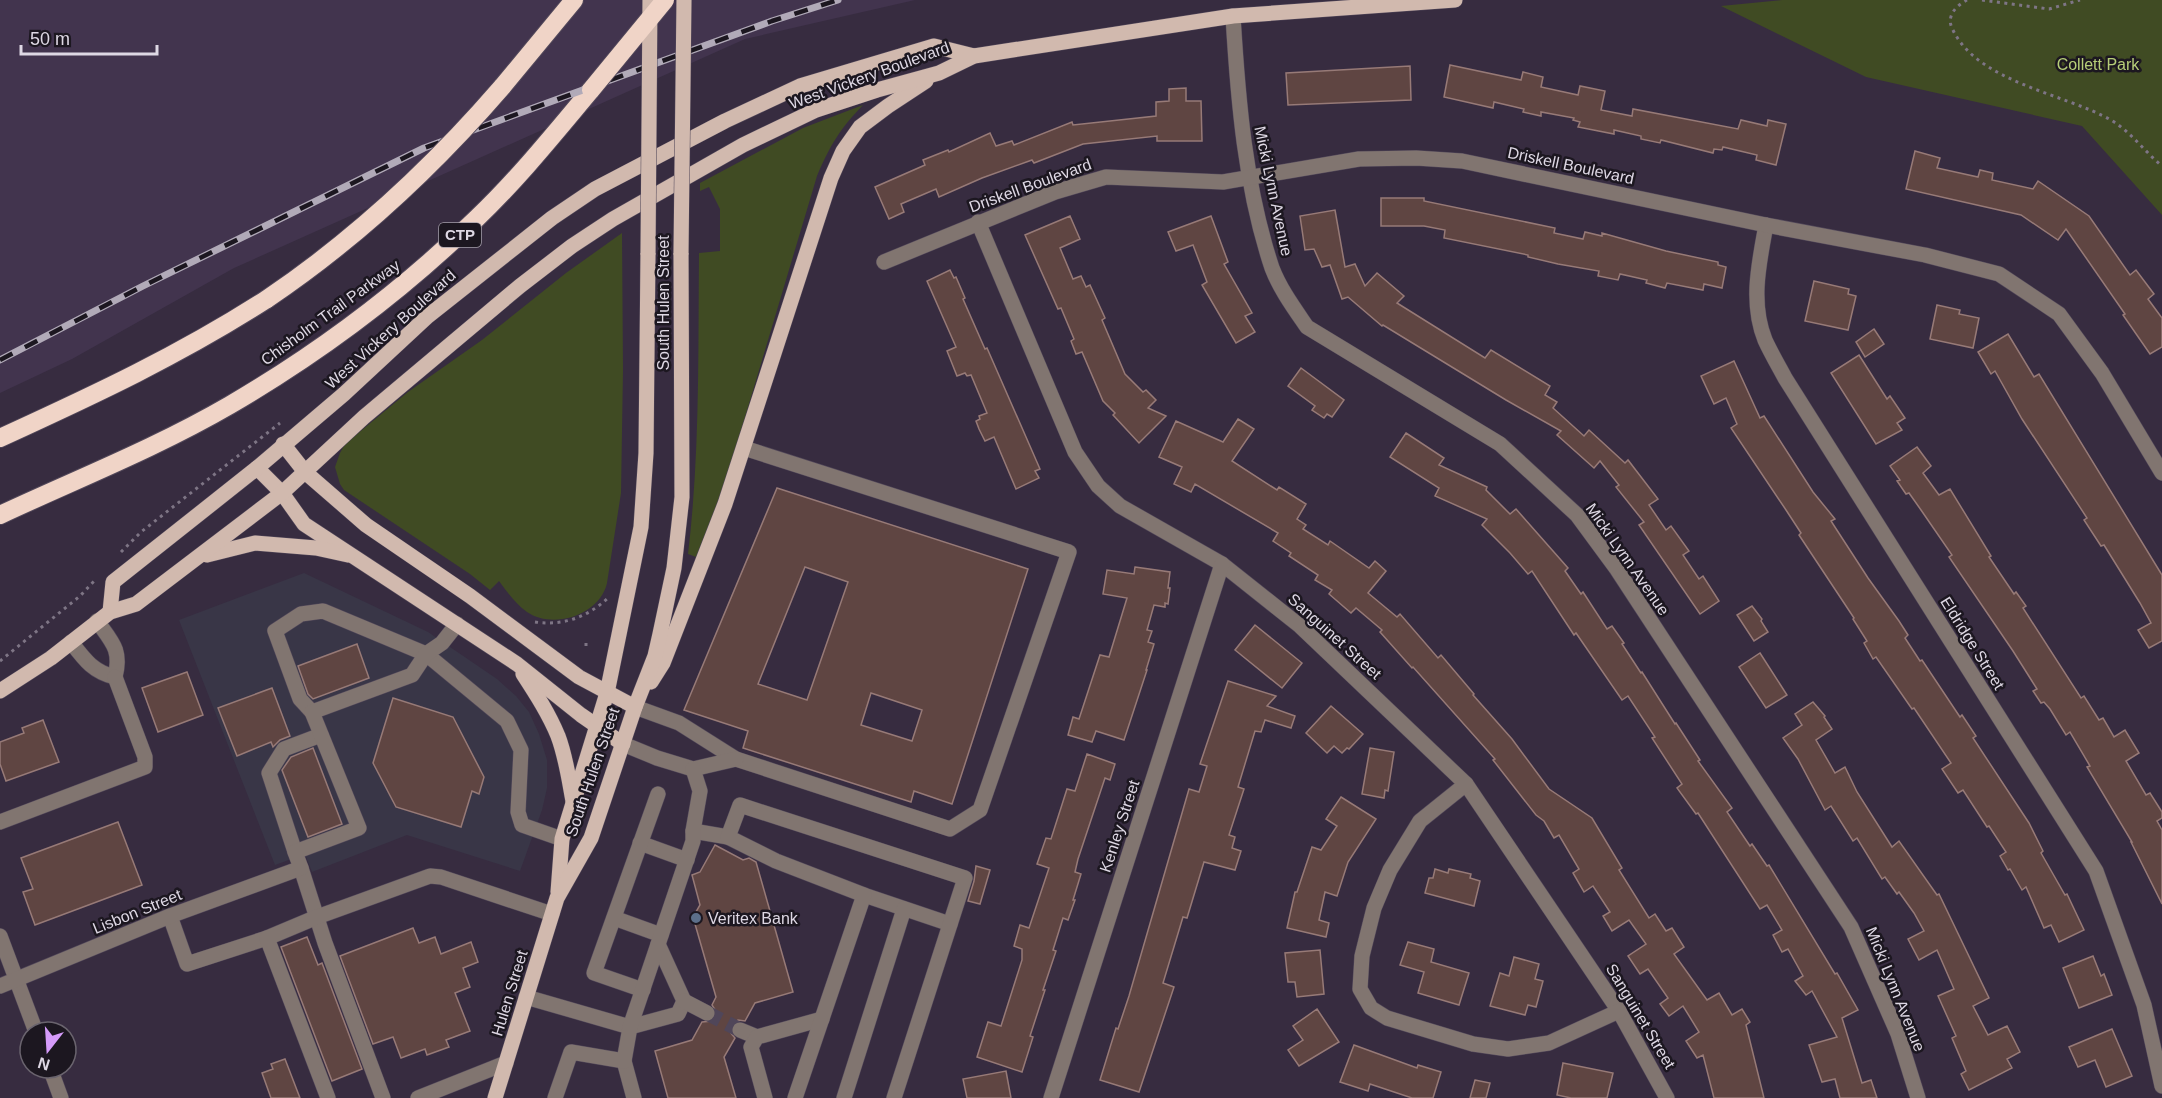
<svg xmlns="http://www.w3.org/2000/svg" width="2162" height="1098" viewBox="0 0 2162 1098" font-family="Arial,sans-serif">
<rect width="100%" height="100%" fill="#372c40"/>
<polygon fill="#393647" points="304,573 428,632 497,679 516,696 529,712 539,734 547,760 547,788 542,810 520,871 407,835 312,872 305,854 275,865 179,620"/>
<polygon fill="#42344e" points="0,0 915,0 745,39 234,268 72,359 0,393"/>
<g fill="#404b23">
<polygon points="1782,0 2162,0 2162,215 2082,126 1866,77 1721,6"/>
<path d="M863,105c-23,24 -33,40 -46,71l-94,315 -27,66 -8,-3c12,-100 10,-200 11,-301l21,-2v-42l-11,-22 -9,4v-8l103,-55z"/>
<path d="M622,233l1,137 -2,123 -14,90c-7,32 -54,47 -80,29 -11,-8 -20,-20 -28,-31l-9,9 -20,-16 -126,-84 -4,-6 -5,-17 5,-14 5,-9 63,-52 74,-52 84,-67z"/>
</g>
<g fill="#5f4542" stroke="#977a77" stroke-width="1.5" fill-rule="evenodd">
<polygon points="1450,65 1521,80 1523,72 1543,77 1541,87 1578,95 1580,86 1605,91 1601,110 1632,116 1633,109 1738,129 1741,120 1767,126 1768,120 1786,124 1776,165 1756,160 1757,155 1723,147 1722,150 1714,149 1713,153 1661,140 1660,143 1641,139 1641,136 1614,130 1614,134 1578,127 1580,122 1573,120 1574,118 1541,112 1541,116 1523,112 1524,109 1494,102 1493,108 1444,97"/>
<polygon points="1410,66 1411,100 1288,105 1286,73"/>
<polygon points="1186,88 1186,101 1201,101 1202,141 1157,141 1157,136 1083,144 1034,163 1032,160 982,178 939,197 936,189 901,204 904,212 889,219 875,187 925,165 923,160 948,150 949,152 990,133 996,146 1012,141 1014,145 1072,122 1073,125 1156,116 1156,102 1169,101 1169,89"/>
<polygon points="1915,151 1940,158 1937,168 1978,177 1980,170 1993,173 1992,180 2033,189 2038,181 2089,216 2130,275 2136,270 2154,294 2148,299 2162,318 2162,347 2150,354 2123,315 2125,314 2066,229 2058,240 2021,215 1906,189"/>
<polygon points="1381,198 1424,198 1424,201 1555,228 1554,233 1583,239 1585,232 1602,236 1602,233 1666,251 1718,262 1718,265 1726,267 1722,288 1704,284 1703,290 1667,283 1665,288 1646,283 1647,280 1620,274 1618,280 1598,276 1599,271 1558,264 1528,257 1528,255 1444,238 1445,230 1424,226 1381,226"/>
<polygon points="1335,210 1345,267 1355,264 1365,286 1377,273 1404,296 1397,303 1485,358 1491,350 1550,386 1545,395 1557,402 1553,408 1584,436 1589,430 1625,463 1628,460 1658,499 1649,505 1666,530 1671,526 1689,551 1683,555 1699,579 1703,576 1719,601 1700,614 1639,525 1644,522 1616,487 1619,485 1600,461 1594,468 1557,435 1561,431 1506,400 1383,325 1382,326 1348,297 1342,299 1330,265 1322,267 1314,249 1305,250 1300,216"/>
<polygon points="1070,216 1080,239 1060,248 1073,279 1081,276 1086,287 1090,285 1105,318 1102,320 1125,374 1143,392 1146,390 1156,400 1148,408 1166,416 1139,443 1113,415 1115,413 1103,401 1082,352 1076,354 1071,341 1074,339 1061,308 1058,309 1025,235"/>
<polygon points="1211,216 1228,262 1224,264 1252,313 1245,316 1255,332 1236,343 1202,285 1207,282 1193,245 1176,251 1168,232"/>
<polygon points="950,270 954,278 956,277 965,298 963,299 985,349 987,348 1040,469 1035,471 1039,478 1016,489 994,437 985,441 979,429 976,421 980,419 979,416 987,413 971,375 967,376 965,373 957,376 947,351 956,347 927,281"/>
<polygon points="1814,281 1849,289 1848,294 1856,296 1848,330 1805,321"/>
<polygon points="1937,305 1960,310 1959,314 1979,318 1973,348 1930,339"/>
<polygon points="1874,329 1884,344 1865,357 1856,342"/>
<polygon points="2008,334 2034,377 2039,374 2162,575 2162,641 2149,648 2138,630 2151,623 2140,603 2104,545 2101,546 2084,520 2087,518 2022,419 1995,371 1991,374 1978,352"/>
<polygon points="1859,355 1887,399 1890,396 1905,418 1897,423 1902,430 1876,444 1831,373"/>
<polygon points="1734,361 1760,418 1764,416 1813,492 1835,519 1831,521 1868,578 1899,621 1908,635 1905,638 1920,661 1922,660 1960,717 1962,715 1976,736 1973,738 2029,823 2043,851 2041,853 2065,895 2067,894 2084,930 2059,942 2051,925 2044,928 2026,887 2022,890 2010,869 2008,870 2000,856 2006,852 1989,826 1987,827 1963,790 1958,793 1942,769 1951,763 1914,708 1912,709 1876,657 1873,659 1864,643 1867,641 1853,619 1854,618 1799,535 1801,533 1786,510 1731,428 1737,424 1726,398 1714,404 1701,376"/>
<polygon points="1301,368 1344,400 1332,417 1327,414 1324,418 1312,410 1315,406 1288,386"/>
<polygon points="1238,419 1254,429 1232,461 1277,490 1279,487 1306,504 1297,519 1306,525 1303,529 1328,545 1330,541 1369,568 1375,561 1386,571 1368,593 1397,617 1400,614 1438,658 1441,655 1474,694 1473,695 1512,739 1549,789 1592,818 1622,868 1619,870 1649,918 1655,914 1666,931 1672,928 1684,947 1674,954 1707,1000 1719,993 1732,1015 1742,1009 1750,1022 1746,1025 1764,1098 1714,1098 1703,1055 1697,1058 1686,1041 1699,1032 1683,1006 1669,1016 1660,1004 1668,998 1648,969 1640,974 1628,956 1646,944 1629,920 1612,931 1603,916 1610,912 1593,886 1584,892 1573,873 1579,869 1559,835 1554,838 1544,821 1536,815 1493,760 1495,759 1413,667 1412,668 1380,632 1382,630 1356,608 1351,613 1329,594 1332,590 1315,580 1318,575 1289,556 1291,553 1273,541 1278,533 1195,484 1191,492 1174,484 1182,467 1159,457 1176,421 1223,442"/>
<polygon points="1406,433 1444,458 1439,465 1487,487 1486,490 1510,514 1516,509 1568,568 1565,571 1581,594 1583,592 1607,629 1612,626 1624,643 1622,644 1641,673 1642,672 1675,724 1676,723 1700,760 1698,761 1732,808 1727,812 1750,846 1752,844 1767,866 1769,865 1835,974 1837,973 1858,1010 1842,1018 1862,1083 1871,1080 1877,1098 1840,1098 1835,1079 1822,1082 1809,1045 1837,1037 1812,991 1806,995 1795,981 1803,976 1788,949 1782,952 1773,935 1782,930 1767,905 1760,909 1698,813 1696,814 1677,788 1682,784 1652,738 1655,737 1628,696 1622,700 1576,633 1574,635 1532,571 1528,574 1510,553 1482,525 1487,519 1435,496 1439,488 1390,457"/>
<polygon points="1917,447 1931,466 1923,473 1939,495 1950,489 1991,556 1989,557 2014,594 2016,592 2026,606 2023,608 2081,698 2084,696 2099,720 2103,718 2114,737 2125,730 2139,753 2126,761 2146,795 2150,793 2162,812 2162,818 2157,821 2162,830 2162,904 2131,842 2132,842 2087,767 2090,766 2070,732 2066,735 2050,709 2044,702 2041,703 2033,691 2037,689 2013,651 1949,557 1952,555 1921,510 1909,493 1906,494 1897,481 1900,480 1890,466"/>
<path d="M777,488l251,81 -76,235 -38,-13 -3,11 -168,-54 5,-17 -64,-21zM805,567l43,15 -41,118 -49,-16zM871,693l51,17 -10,31 -51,-16z"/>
<polygon points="1135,567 1170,572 1168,588 1170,588 1168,604 1165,603 1165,607 1154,605 1147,630 1152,631 1148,642 1154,644 1146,670 1147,670 1124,740 1096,731 1092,742 1068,735 1073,717 1079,719 1100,655 1109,657 1127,598 1103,594 1107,570 1134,574"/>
<polygon points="1752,606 1762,619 1761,621 1768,632 1754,641 1737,615"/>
<polygon points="1255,625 1302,663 1282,688 1235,650"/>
<polygon points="357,644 369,678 313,699 308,694 298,666"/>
<polygon points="1760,653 1787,695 1766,708 1739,667"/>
<polygon points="187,672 203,715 158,732 142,688"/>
<polygon points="1228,681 1276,696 1267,706 1295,716 1291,728 1265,720 1261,732 1255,731 1238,787 1244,789 1229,835 1235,837 1232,848 1241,851 1235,870 1204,862 1187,918 1183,917 1163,983 1174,987 1139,1092 1100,1080 1116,1028 1118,1029 1129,996 1189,789 1199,792 1207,766 1200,764"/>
<polygon points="272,688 290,736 280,740 273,747 271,742 237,756 218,708"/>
<polygon points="393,698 453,717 484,777 479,794 472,791 461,827 396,807 373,763"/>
<polygon points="1813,702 1825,716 1824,717 1832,729 1816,740 1835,773 1845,767 1857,792 1892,847 1899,841 1937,895 1939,894 1989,998 1973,1006 1988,1035 2007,1026 2020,1052 2007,1059 2012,1068 1969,1090 1961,1074 1966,1071 1952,1038 1956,1036 1938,996 1954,989 1937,950 1919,960 1908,939 1924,931 1914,913 1899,892 1897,894 1885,877 1882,879 1857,838 1853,841 1831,806 1825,810 1798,759 1783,738 1802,725 1795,714"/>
<polygon points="1331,706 1363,734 1349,749 1347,748 1342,753 1334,746 1327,753 1306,733"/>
<polygon points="43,720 59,762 6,781 0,764 0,742 24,733 22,728"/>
<polygon points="313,748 342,824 308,837 282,770 291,757"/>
<polygon points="1370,748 1394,752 1388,791 1385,790 1384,798 1362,794"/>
<polygon points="1087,754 1115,764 1110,780 1105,778 1078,859 1075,872 1081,874 1073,900 1075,900 1068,920 1063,918 1053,950 1056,951 1043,990 1045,990 1030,1036 1033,1037 1022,1072 977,1057 988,1022 1001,1026 1022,960 1022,949 1014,946 1020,925 1029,928 1049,868 1037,864 1046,838 1051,839 1067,789 1075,791"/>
<polygon points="1341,797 1376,819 1348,862 1337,896 1325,892 1319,920 1329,923 1326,937 1287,928 1295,892 1297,892 1312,847 1321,850 1337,826 1326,819"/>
<polygon points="118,822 142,885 35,925 23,892 33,889 21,858"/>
<polygon points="715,845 743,860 749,858 756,862 793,992 755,1003 745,1021 738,1020 731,1026 730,1032 735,1038 724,1057 736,1098 668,1098 655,1051 692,1040 702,1022 712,1021 717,1013 712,1005 716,997 693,917 700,905 692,875 700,872"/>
<polygon points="976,866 990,870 980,904 968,901 974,881"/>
<polygon points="1435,869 1448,873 1449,869 1471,874 1470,878 1480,881 1474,906 1425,893 1429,878 1433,878"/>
<polygon points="413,928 419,943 435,937 441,954 471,942 478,962 463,968 470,987 455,993 470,1031 446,1040 449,1047 427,1055 425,1049 401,1058 393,1037 373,1044 340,956"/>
<polygon points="307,937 318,965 322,963 362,1069 332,1081 281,947"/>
<polygon points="1408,942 1434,949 1431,962 1469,973 1459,1005 1418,993 1424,972 1400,965"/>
<polygon points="1320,950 1324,994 1297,997 1295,982 1288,982 1285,953"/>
<polygon points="2093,956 2101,976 2104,974 2112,995 2079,1008 2063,968"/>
<polygon points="1514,957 1539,964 1535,979 1543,981 1536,1007 1528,1005 1525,1015 1490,1006 1500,973 1509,976"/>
<polygon points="1317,1009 1339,1042 1299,1066 1288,1050 1303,1040 1293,1026"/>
<polygon points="2112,1029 2132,1076 2106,1087 2095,1060 2078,1067 2069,1047"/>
<polygon points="1354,1045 1417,1068 1418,1065 1441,1072 1433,1098 1412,1098 1370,1084 1368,1091 1340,1082"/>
<polygon points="285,1059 300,1098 271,1098 262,1073 273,1069 271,1064"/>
<polygon points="1563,1063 1613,1073 1607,1098 1571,1098 1557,1095"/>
<polygon points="1006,1071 1011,1098 967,1098 963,1079"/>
<polygon points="1475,1080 1490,1083 1486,1098 1470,1098"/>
</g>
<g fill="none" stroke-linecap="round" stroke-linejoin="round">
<polyline stroke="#504659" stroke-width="15" stroke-dasharray="15 8" stroke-linecap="butt" points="707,1013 740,1030"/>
<defs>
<g id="minor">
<path d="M1233,16c5,84 12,171 39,252 8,21 22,40 35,59l193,117 77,71 39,53 235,359 47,107 20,64"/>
<polyline points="978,222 1075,452 1098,486 1120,506 1222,564 1300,626 1466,784 1619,1011 1667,1098"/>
<path d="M1766,225c-7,38 -16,78 -1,115 6,13 13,25 20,38l311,493 48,134 18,81"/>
<polyline points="884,262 1055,192 1106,177 1223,182 1359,159 1416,158 1462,161 1766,225 1925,255 1999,274 2059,314 2102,373 2162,473"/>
<path d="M71,642c13,17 22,30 44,35 7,-27 -3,-35 -18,-56"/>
<polyline points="635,707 679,723 736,759 950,829 980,810 1069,552 744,448"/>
<polyline points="312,712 300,699 275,631 301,614 323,611 426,654 507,721 521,750 518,812 522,825 562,839"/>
<polyline points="623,744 657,758 693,769 736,759"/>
<polyline points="1466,784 1420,821 1390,870 1374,908 1362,956 1360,989 1371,1008 1387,1018 1473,1044 1508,1049 1549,1043 1619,1011"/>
<polyline points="0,822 145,767 145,757 115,677"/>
<polyline points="693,831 728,837"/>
<polyline points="640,843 687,860"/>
<polyline points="295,852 269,773 284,749 321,735"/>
<polyline points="301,868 325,943 383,1098"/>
<polyline points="864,895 950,924"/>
<polyline points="170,916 187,964 267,938"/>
<polyline points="614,918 661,935"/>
<polyline points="0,936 36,1032"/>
<polyline points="0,986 170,916 301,868 295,852 359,828 312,712 412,675 426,654 442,643 457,624"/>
<polyline points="643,990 594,973 658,794"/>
<polyline points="526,997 630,1027 678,1014 684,1001 658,944"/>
<polyline points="684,1001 707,1013"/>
<polyline points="740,1030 757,1037"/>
<polyline points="624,1061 634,1098"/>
<polyline points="50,1068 61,1098"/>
<polyline points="328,1098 267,938 317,917 430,876 441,877 552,914"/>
<polyline points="418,1098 506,1063"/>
<polyline points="555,1098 571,1052 624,1061 630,1027 693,841 693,831 700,791 693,769"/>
<polyline points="765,1098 751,1047 757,1037 822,1019"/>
<polyline points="795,1098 864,895 776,861 728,837 740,805 965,878 894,1098"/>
<polyline points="844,1098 904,909"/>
<polyline points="1051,1098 1222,564"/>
</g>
<g id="major">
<polyline points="283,444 305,472 366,525 470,596 579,677 635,707"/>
<polyline points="257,468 282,493 304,524 517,664 581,715 623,744"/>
<polyline points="207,555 255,543 316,548 348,555"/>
<polyline points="110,612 113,582 257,468 344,394 428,316 552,218 595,189 725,121 800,86 934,46 974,56"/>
<path d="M523,674c13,20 26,40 35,62 8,21 11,44 15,65"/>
<polyline points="651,682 663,663 725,504 831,178 843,151 860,127 888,106 926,81"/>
<polyline points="0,691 51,658 110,612 136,604 282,493 364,417 520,286 572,246 613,219 743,145 816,110 877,90 939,73 974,56 1233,16 1455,0"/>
<polyline points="558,892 562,839 607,693 641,527 646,453 648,253"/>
<polyline points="495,1098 557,898 591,838 635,707 655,656 660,634 674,568 682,497 681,253"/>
</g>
<g id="highway">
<polyline points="502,87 574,0"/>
<path d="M0,438c94,-43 180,-83 267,-139"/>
<path d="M0,515c77,-36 156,-67 230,-110 89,-52 172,-114 246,-186 42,-40 78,-85 115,-129"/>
</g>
</defs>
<use href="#minor" stroke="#52485a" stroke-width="16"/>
<use href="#major" stroke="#52485a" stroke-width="16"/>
<use href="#highway" stroke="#52485a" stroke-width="20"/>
<g stroke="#7e7585" stroke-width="3" stroke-dasharray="3 4.5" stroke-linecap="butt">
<path d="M1967,0c-10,5 -21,16 -15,28 24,54 111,65 159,92 20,12 33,31 51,46"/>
<polyline points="1982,0 2049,9 2080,0"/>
<polyline points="121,552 141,532 280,423"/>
<path d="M535,622c29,4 53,-5 74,-25"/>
<polyline points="586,646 586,643"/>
<polyline points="0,661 80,596 96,579"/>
</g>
<use href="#minor" stroke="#817570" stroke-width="15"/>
<use href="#major" stroke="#d1b9ae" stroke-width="15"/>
<use href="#highway" stroke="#f0d4c7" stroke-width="18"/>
<defs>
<polyline id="rail" points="0,360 143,286 424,148 772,21 838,0"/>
</defs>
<use href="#rail" stroke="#b1aab8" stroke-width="7"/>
<use href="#rail" stroke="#1c1720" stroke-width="4.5" stroke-dasharray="14" stroke-linecap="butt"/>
<defs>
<g id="major-bridge">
<polyline points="648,253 650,0"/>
<polyline points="681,253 684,0"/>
</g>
<g id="highway-bridge">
<polyline points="591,90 665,0"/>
<path d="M267,299c89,-60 165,-131 235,-212"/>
</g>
</defs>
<use href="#major-bridge" stroke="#52485a" stroke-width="16" stroke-linecap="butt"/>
<use href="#highway-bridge" stroke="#52485a" stroke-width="20" stroke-linecap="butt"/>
<use href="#major-bridge" stroke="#d1b9ae" stroke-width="15"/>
<use href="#highway-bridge" stroke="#f0d4c7" stroke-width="18"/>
</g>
<circle fill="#5c6f8a" stroke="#1c1720" stroke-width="2" cx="696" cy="918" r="6"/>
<g text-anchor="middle" stroke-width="5" stroke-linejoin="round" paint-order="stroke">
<rect fill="#1c1720" stroke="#a49ea9" stroke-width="1.5" x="439" y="223" width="42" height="24" rx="4.5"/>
<g font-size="15" font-weight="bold" fill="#ded8e4">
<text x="460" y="240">CTP</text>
</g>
<g font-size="16" fill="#b6ce78" stroke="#1c1720">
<text x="2098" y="70">Collett Park</text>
</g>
<g font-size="16" fill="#ded8e4" stroke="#1c1720">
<text transform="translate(869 75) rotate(-20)" y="6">West Vickery Boulevard</text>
<text transform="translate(1571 165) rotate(12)" y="6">Driskell Boulevard</text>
<text transform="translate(1030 185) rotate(-20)" y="6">Driskell Boulevard</text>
<text transform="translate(1274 191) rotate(78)" y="6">Micki Lynn Avenue</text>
<text transform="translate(663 303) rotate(-90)" y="6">South Hulen Street</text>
<text transform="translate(330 312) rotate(-36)" y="6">Chisholm Trail Parkway</text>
<text transform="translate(390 329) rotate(-42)" y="6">West Vickery Boulevard</text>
<text transform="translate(1628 559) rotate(55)" y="6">Micki Lynn Avenue</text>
<text transform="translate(1335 636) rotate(42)" y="6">Sanguinet Street</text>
<text transform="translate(1973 643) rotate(58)" y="6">Eldridge Street</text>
<text transform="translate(592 772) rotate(-71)" y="6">South Hulen Street</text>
<text transform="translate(1119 826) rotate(-72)" y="6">Kenley Street</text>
<text transform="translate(137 911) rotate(-22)" y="6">Lisbon Street</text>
<text transform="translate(1896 989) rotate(68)" y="6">Micki Lynn Avenue</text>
<text transform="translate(509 993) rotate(-73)" y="6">Hulen Street</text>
<text transform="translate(1641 1016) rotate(59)" y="6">Sanguinet Street</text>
</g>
<g font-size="16" fill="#ded8e4" stroke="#1c1720" text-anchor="start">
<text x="708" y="924">Veritex Bank</text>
</g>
</g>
<g transform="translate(48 1050) rotate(197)"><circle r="28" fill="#1c1720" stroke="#6a646e" stroke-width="1.5"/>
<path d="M0-4.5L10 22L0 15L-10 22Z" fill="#d59bfa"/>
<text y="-9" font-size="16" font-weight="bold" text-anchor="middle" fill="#ded8e4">N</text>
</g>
<path d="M21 45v9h136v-9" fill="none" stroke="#ded8e4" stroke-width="3"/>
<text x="30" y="45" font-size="18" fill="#ded8e4" stroke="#1c1720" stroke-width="4.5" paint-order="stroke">50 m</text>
</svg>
